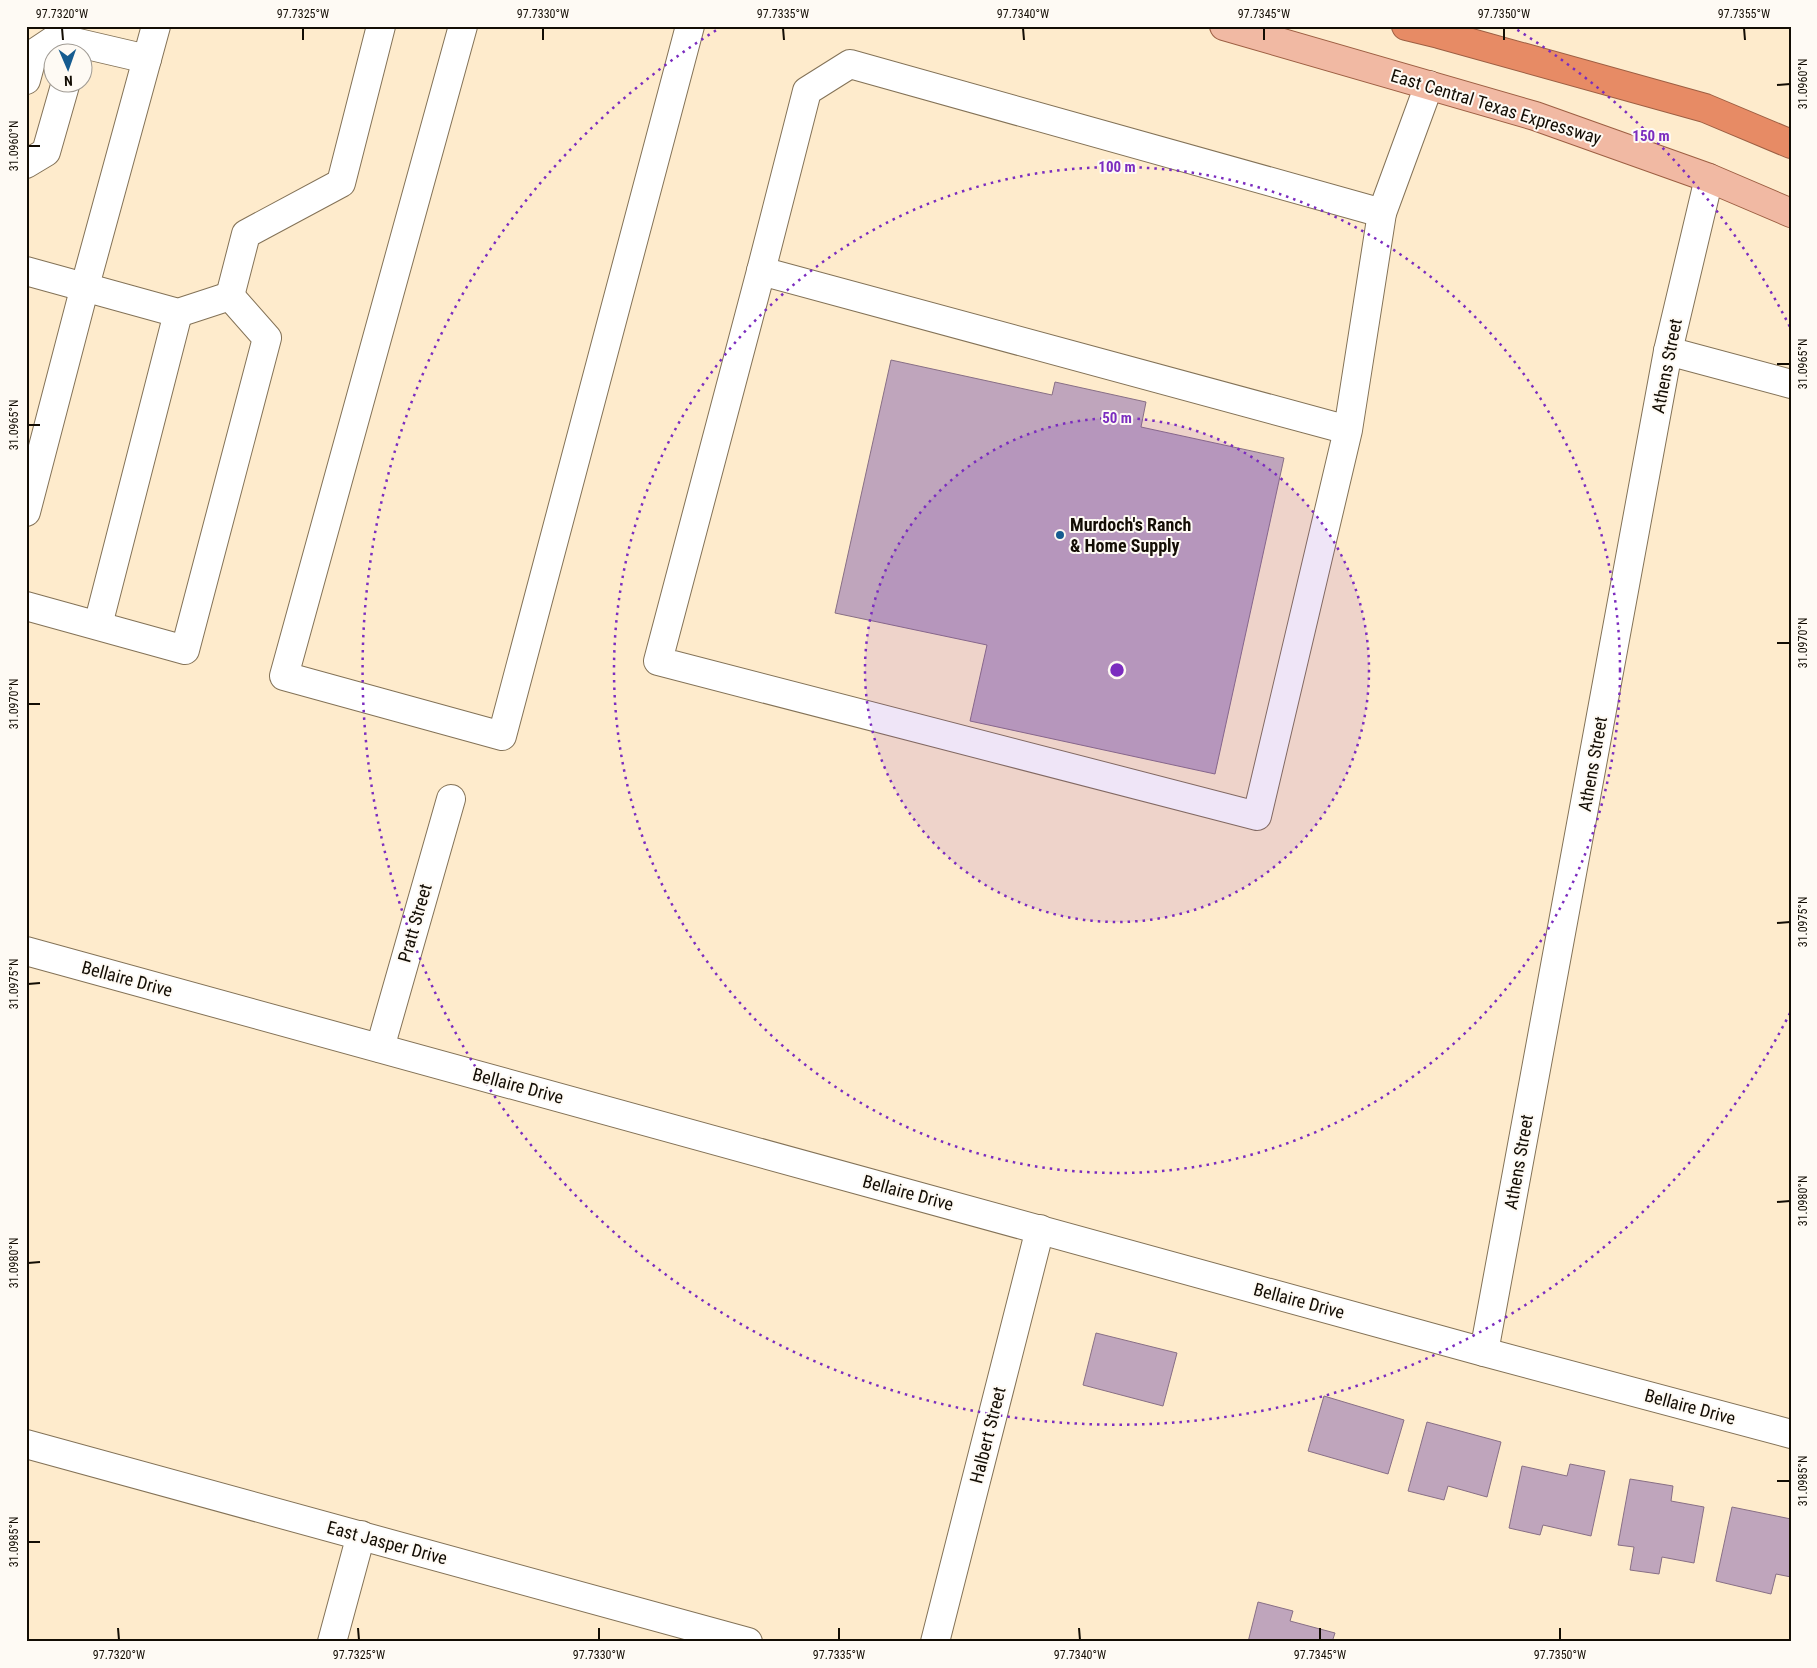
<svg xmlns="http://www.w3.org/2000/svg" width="1817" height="1668" viewBox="0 0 1817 1668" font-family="'Roboto Condensed',sans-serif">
<rect width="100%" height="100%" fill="#feebcc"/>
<g fill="#bfa5bc" stroke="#886f85">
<polygon points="891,360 1052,395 1055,382 1146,402 1141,427 1284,458 1215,774 970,721 987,645 835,613"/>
<polygon points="1096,1333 1177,1353 1163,1406 1083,1385"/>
<polygon points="1324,1396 1404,1420 1388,1474 1308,1451"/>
<polygon points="1427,1422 1501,1442 1487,1497 1448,1486 1444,1500 1408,1491"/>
<polygon points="1570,1464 1605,1471 1591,1536 1543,1525 1540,1535 1509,1528 1522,1466 1567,1476"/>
<polygon points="1630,1479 1673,1486 1671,1501 1704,1507 1694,1563 1662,1557 1659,1574 1630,1570 1634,1547 1618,1545"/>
<polygon points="1732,1507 1791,1519 1791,1577 1776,1574 1771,1594 1716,1581"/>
<polygon points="1258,1602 1293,1611 1290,1621 1335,1633 1332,1642 1248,1642"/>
</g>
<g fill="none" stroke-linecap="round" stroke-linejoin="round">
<defs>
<g id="minor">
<polyline points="463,26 284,676 502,736 690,26"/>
<polyline points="26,80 33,54 57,38 147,59"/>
<polyline points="26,164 46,152 66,82"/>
<polyline points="26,271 178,313 230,296"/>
<polyline points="761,271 807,91 850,64 1382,213"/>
<polyline points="230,296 246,234 341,183 381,26"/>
<polyline points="1668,351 1791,384"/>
<polyline points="1348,430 761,271 658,661 1257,816 1348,430 1382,213 1429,85"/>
<polyline points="26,512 85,286 156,26"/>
<polyline points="26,606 185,650 267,338 230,296"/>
<polyline points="98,625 178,313"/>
<polyline points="26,951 1484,1352 1791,1434"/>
<polyline points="380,1048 451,799"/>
<polyline points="1484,1352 1668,351 1709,178"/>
<polyline points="26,1444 748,1642"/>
<polyline points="332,1642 361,1535"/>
<polyline points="935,1642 1040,1229"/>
</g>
<polyline id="major" points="1224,26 1535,116 1709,178 1791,213"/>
<polyline id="highway" points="1406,26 1439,34 1705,108 1791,144"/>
</defs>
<use href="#minor" stroke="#837257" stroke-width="30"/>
<use href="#major" stroke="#9d5f43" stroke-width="30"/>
<use href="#highway" stroke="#9d5f43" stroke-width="30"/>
<use href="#minor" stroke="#fff" stroke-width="28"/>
<use href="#major" stroke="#f1b9a3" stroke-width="28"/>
<use href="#highway" stroke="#e78b65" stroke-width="28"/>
</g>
<path fill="none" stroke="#130d04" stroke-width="2" d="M62,28l1,12M303,28v12M543,28v12M783,28l1,12M1023,28l1,12M1264,28v12M1504,28v12M1744,28l1,12M1777,85l13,-1M28,146h12M1777,364h13M28,425h12M1777,643h13M28,704h12M1777,923l13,-1M28,984l12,-1M1777,1202l13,-1M28,1263l12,-1M1777,1481h13M28,1542h12M118,1628l1,12M358,1628l1,12M599,1628v12M839,1628v12M1079,1628l1,12M1320,1628v12M1560,1628v12"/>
<circle cx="1117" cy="670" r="252" fill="#7b2cbf" fill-opacity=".12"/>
<g fill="none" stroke="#7b2cbf" stroke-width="2.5" stroke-dasharray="2.5 5">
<circle cx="1117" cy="670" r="252"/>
<circle cx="1117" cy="670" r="503"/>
<path d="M1790 1013A755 755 0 1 1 723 26M1511 26A755 755 0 0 1 1790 327"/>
</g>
<circle fill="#165c90" stroke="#fefaf4" stroke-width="2" cx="1060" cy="535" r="5"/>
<g text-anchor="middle" stroke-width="4" stroke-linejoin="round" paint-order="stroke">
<g font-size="18" fill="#130d04" stroke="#fefaf4">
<text transform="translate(1496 107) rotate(17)" y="6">East Central Texas Expressway</text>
<text transform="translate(1667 366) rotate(-79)" y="6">Athens Street</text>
<text transform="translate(1593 764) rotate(-80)" y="6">Athens Street</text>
<text transform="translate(415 923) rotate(-74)" y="6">Pratt Street</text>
<text transform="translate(127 979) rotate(15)" y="6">Bellaire Drive</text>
<text transform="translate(518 1086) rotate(15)" y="6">Bellaire Drive</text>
<text transform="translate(1519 1162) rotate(-80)" y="6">Athens Street</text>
<text transform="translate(908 1193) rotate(15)" y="6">Bellaire Drive</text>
<text transform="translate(1299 1301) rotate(15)" y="6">Bellaire Drive</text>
<text transform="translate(1690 1407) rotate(15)" y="6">Bellaire Drive</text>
<text transform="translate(988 1435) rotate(-76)" y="6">Halbert Street</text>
<text transform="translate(387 1543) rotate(15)" y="6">East Jasper Drive</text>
</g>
<g font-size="18" font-weight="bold" fill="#130d04" stroke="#fefaf4" text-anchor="start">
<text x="1070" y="531">Murdoch's Ranch<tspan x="1070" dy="21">&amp; Home Supply</tspan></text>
</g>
</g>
<circle cx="1117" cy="670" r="8" fill="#7b2cbf" stroke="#fefaf4" stroke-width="2.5"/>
<g font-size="15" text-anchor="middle" font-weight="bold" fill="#7b2cbf" stroke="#fefaf4" stroke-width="4" stroke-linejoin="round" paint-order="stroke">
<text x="1651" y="141">150 m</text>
<text x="1117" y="172">100 m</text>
<text x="1117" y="423">50 m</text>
</g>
<rect width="1817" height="1668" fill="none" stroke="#fefaf4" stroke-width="55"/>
<g transform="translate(68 68) rotate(178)"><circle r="24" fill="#fefaf4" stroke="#a09b94"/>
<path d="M0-4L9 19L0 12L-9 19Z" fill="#165c90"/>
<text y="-8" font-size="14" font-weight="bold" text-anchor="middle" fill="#130d04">N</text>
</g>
<rect x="28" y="28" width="1762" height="1612" fill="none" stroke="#130d04" stroke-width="2"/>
<g font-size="12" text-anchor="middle" fill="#130d04">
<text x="62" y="18">97.7320°W</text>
<text x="303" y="18">97.7325°W</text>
<text x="543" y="18">97.7330°W</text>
<text x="783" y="18">97.7335°W</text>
<text x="1023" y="18">97.7340°W</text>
<text x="1264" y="18">97.7345°W</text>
<text x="1504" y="18">97.7350°W</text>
<text x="1744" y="18">97.7355°W</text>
<text transform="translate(1803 84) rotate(-90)" y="4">31.0960°N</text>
<text transform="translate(14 146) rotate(-90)" y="4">31.0960°N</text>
<text transform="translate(1803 364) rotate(-90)" y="4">31.0965°N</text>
<text transform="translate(14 425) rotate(-90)" y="4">31.0965°N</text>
<text transform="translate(1803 643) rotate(-90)" y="4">31.0970°N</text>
<text transform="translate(14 704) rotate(-90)" y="4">31.0970°N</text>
<text transform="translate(1803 922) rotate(-90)" y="4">31.0975°N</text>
<text transform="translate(14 984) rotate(-90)" y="4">31.0975°N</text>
<text transform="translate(1803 1201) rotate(-90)" y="4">31.0980°N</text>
<text transform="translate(14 1263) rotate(-90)" y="4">31.0980°N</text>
<text transform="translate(1803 1481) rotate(-90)" y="4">31.0985°N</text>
<text transform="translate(14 1542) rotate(-90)" y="4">31.0985°N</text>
<text x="119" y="1659">97.7320°W</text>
<text x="359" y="1659">97.7325°W</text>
<text x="599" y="1659">97.7330°W</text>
<text x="839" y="1659">97.7335°W</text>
<text x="1080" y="1659">97.7340°W</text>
<text x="1320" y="1659">97.7345°W</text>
<text x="1560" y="1659">97.7350°W</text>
</g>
</svg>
